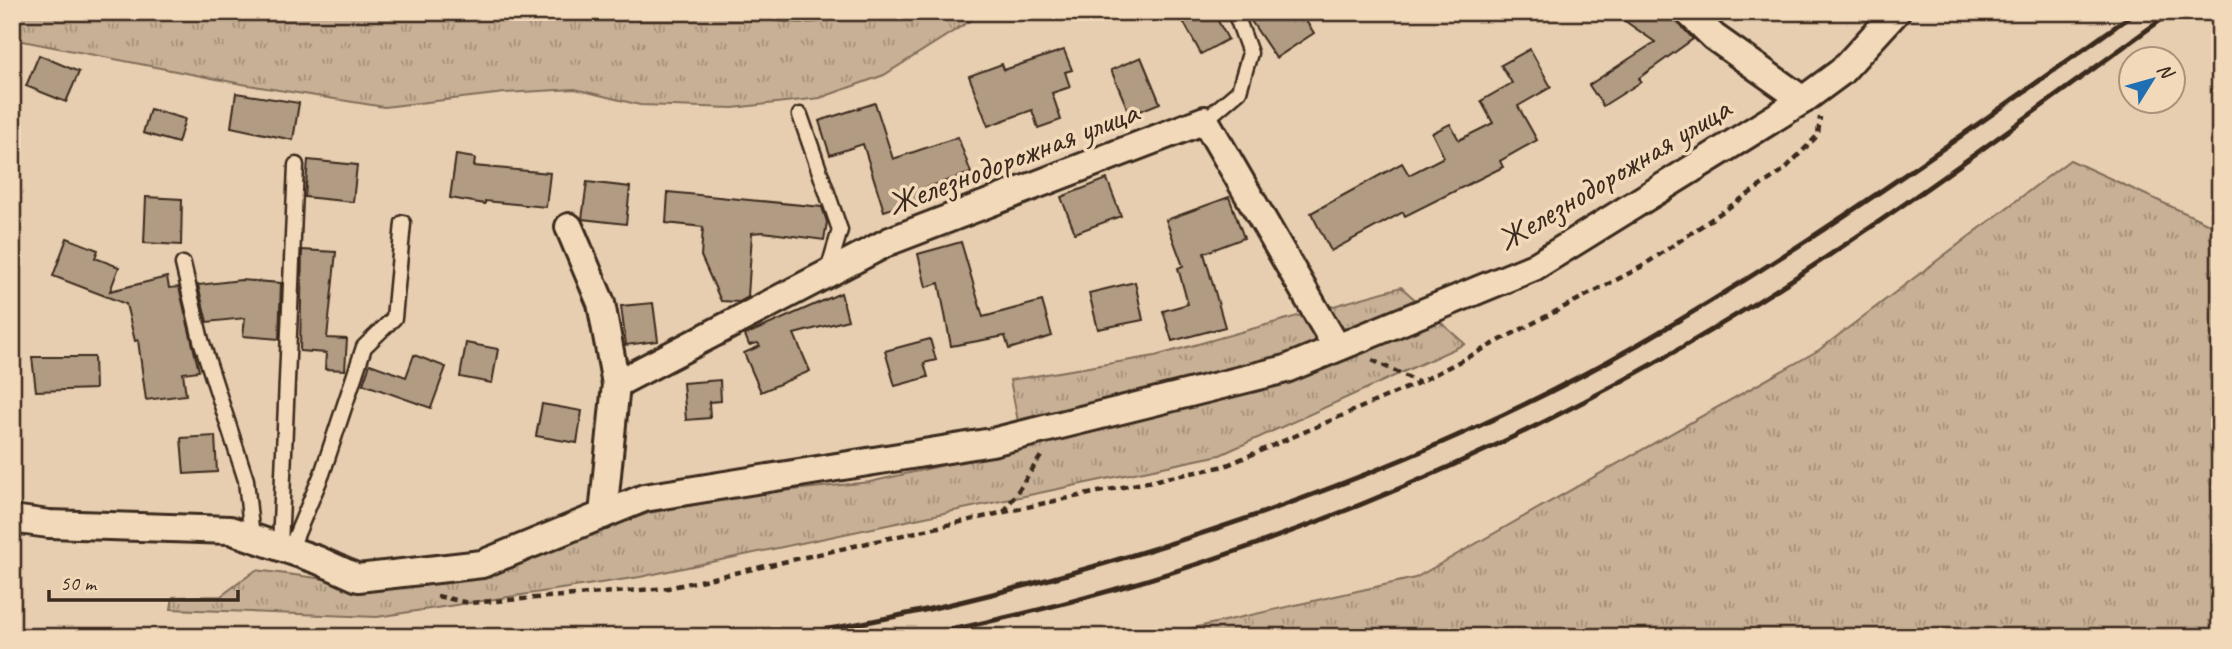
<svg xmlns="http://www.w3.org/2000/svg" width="2232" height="649" viewBox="0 0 2232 649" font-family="Caveat,sans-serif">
<defs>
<pattern id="grass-tufts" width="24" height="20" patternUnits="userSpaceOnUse" patternTransform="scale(1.75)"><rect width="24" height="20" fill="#c7b095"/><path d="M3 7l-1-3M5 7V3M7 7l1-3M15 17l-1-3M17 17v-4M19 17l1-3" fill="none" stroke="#a38f79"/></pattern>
</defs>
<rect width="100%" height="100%" fill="#e7ceb0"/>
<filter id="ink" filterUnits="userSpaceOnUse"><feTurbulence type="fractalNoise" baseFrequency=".0143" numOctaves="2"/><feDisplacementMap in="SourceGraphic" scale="14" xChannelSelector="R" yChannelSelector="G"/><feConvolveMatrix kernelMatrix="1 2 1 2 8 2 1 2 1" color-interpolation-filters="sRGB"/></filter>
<g filter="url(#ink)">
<g fill="url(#grass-tufts)" stroke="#816d5a" stroke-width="2">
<path d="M12,12h722c34,10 88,18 120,0h130l-100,63 -64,23 -87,10 -93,-3 -65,-16 -70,4 -121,14 -142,-23 -230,-45z"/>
<polygon points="2070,160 2220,229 2220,637 1153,637 1415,578 1819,350"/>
<polygon points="1401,287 1465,344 1220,455 640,577 377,617 171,609 173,597 221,596 256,570 325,579 369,590 484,573 649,513 754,494 870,482 1023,447 1010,380 1155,356"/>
</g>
<g fill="#b19b83" stroke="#3b2a1e" stroke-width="2">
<polygon points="1178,12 1213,12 1228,39 1201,54"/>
<polygon points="1245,12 1300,12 1314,33 1276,58"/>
<polygon points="1612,12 1669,12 1693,39 1639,78 1641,82 1603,106 1589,85 1655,42"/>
<polygon points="1530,49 1551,87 1518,106 1537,140 1500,161 1503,167 1405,216 1403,212 1331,251 1311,213 1402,163 1409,175 1444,157 1432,133 1450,124 1459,140 1493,123 1481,101 1512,83 1501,65"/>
<polygon points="1064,50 1072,70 1065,72 1070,87 1052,93 1061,120 1038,128 1032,110 988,126 969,76 1002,64 1004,70"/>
<polygon points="39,55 79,72 66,102 26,86"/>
<polygon points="1141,57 1160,103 1130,115 1111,70"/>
<polygon points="236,93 299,103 293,140 231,127"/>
<polygon points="875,103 893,159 958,137 971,173 928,187 930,196 884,211 863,144 830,155 819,121"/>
<polygon points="150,109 185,119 178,143 143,133"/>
<polygon points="456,155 475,158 474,166 550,173 546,207 485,201 485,204 450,198"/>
<polygon points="308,160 357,165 353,202 305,197"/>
<polygon points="1107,179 1121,216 1075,233 1061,197"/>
<polygon points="587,182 630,187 626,224 582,219"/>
<polygon points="668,192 822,207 827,222 824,240 763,232 752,233 748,297 739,302 721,301 701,256 703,227 666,223"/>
<polygon points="146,197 182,199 181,245 144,243"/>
<polygon points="1229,197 1244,238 1204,253 1225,327 1172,341 1163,311 1188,304 1178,268 1183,266 1166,220"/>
<polygon points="67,238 98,250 95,258 119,267 110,291 167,277 169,288 179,287 199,371 183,373 186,395 146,400 138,340 135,341 126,304 53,276"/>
<polygon points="961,242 983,317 1042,301 1052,336 1009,349 1005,336 951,346 939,283 926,287 918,254"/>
<polygon points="302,250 336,252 327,338 347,339 345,370 325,369 326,353 300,351"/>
<polygon points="241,280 281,283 279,339 243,336 245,318 207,322 198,285"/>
<polygon points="1135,282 1143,320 1098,329 1089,293"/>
<polygon points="841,293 848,320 794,334 810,371 761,392 744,353 760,346 758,343 749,345 745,335"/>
<polygon points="653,303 658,341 626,345 621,306"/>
<polygon points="930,339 936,360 924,363 928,377 895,386 885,351"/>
<polygon points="466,343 498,349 492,383 460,377"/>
<polygon points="414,355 446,367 431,408 363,384 370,364 406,377"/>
<polygon points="32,357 94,357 95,389 36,391"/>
<polygon points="720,380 721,401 709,402 710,418 686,420 683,383"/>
<polygon points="542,404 582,411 577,443 536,436"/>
<polygon points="215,436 217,472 184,474 181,438"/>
</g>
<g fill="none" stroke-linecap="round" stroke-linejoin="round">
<defs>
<g id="service">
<polyline points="800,115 840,230 827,274"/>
<polyline points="1205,120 1239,91 1250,53 1235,12"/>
<polyline points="183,264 201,340 246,480 252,538"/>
<polyline points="280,547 296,165"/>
<polyline points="290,550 322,474 364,347 394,318 403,223"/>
</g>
<g id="minor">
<polyline points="1688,12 1714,37 1803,100"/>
<polyline points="569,227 601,303 616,384 603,515"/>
<polyline points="616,384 890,241 1205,120 1336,346"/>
<polyline points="12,519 49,524 230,530 318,560 358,578 482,564 644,498 992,442 1286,369 1534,267 1803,100 1841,72 1896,12"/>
</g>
</defs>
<use href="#service" stroke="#3b2a1e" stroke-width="19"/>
<use href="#minor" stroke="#3b2a1e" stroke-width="32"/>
<g stroke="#3b2a1e" stroke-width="4.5" stroke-dasharray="7 5" stroke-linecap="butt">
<polyline points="1372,360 1418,382"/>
<polyline points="1004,512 1041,456"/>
<polyline points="437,596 469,603 668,588 1045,503 1225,466 1418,383 1641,267 1784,170 1818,135 1820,117"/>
</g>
<use href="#service" stroke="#f2d9b9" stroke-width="14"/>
<use href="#minor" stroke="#f2d9b9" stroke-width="26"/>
<g stroke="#3b2a1e" stroke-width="5">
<path d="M778,637c121,-17 239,-47 355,-82 175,-53 345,-119 504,-210 174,-100 336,-217 499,-333"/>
<path d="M916,637c304,-59 599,-180 860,-347 136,-87 265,-184 396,-278"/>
</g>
</g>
</g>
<g text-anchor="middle" stroke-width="7" stroke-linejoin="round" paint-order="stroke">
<g font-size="33" fill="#3b2a1e" stroke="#f2d9b9">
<text transform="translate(1012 157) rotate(-21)" y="12">Железнодорожная улица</text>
<text transform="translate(1613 173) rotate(-31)" y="12">Железнодорожная улица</text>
</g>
</g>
<rect width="2232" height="649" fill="none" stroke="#f2d9b9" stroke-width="42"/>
<rect x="21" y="21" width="2190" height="607" fill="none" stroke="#3b2a1e" stroke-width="2.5" filter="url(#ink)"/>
<g transform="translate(2152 80) rotate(53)"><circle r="33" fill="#f2d9b9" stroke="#a9937b" stroke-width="2"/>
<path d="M0-5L12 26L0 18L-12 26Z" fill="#1f6fb2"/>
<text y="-10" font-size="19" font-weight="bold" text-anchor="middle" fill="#3b2a1e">N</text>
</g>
<path d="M49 590v10h189v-10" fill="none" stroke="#3b2a1e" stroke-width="3.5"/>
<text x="60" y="590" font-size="21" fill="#3b2a1e" stroke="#f2d9b9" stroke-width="5" paint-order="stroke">50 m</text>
</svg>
